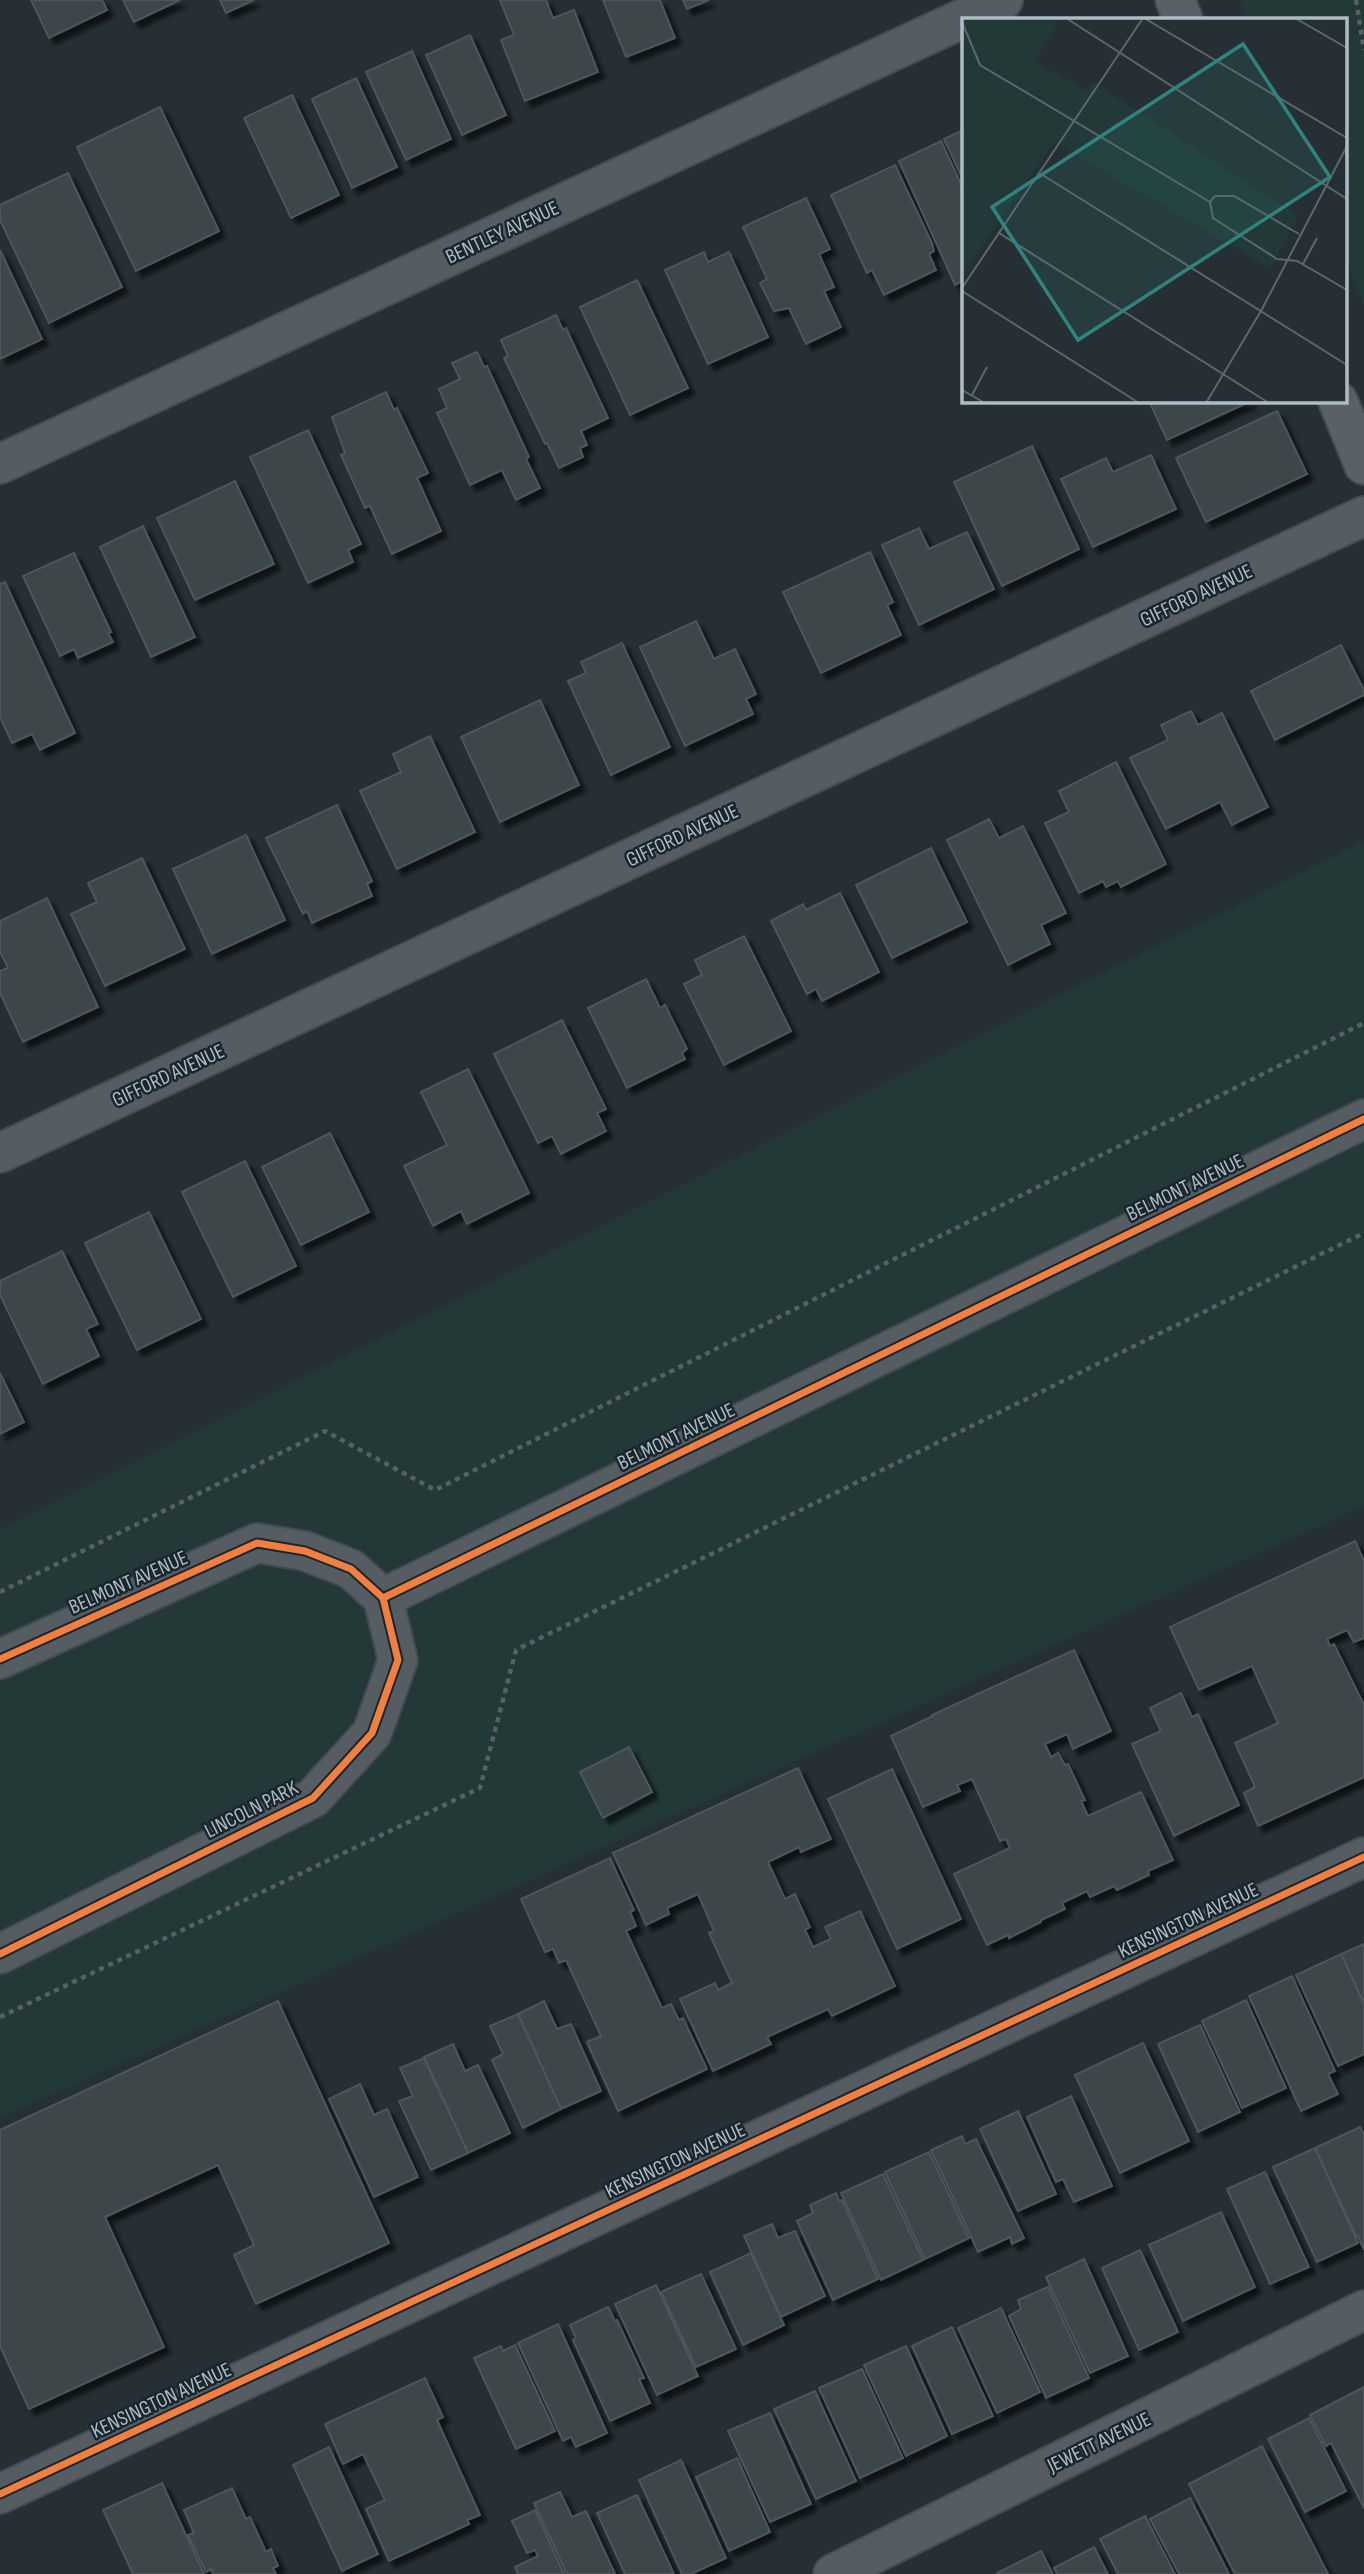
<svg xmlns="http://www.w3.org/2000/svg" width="1364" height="2574" viewBox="0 0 1364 2574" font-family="'Sofia Sans Condensed',sans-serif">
<defs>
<filter id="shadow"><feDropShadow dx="6" dy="6" stdDeviation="2" flood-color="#0009"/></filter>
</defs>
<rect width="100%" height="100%" fill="#262f33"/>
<g fill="#233937">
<polygon points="1239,0 1364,0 1364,305 1345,258 1345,19 1247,19"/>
<polygon points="1364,841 1364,1506 0,2118 0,1530"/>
</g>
<g fill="#3e464a" stroke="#4d565c" stroke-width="2" filter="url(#shadow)">
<polygon points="31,0 102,0 107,10 49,38"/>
<polygon points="123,0 180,0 134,22"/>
<polygon points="220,0 254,0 226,13"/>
<polygon points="500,0 546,0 553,18 574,10 598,72 525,101 501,40 514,35"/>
<polygon points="603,0 660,0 675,38 626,57"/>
<polygon points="683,0 709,0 687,9"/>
<polygon points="470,35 506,115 462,135 426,55"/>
<polygon points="412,51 451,139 406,160 366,72"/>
<polygon points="356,78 397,167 352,188 312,99"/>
<polygon points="292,95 339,195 291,218 244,118"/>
<polygon points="160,107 219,231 136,271 77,147"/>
<polygon points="963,130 963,180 944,139"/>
<polygon points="941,141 963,188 963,281 955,285 899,161"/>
<polygon points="895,165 932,243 934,251 929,254 936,270 884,295 872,270 867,273 831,195"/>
<polygon points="68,173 122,287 49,323 0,220 0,205"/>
<polygon points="806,198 830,249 819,254 834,287 824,291 841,327 806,344 789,308 774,311 760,283 767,279 743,227"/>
<polygon points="0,250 42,339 0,359"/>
<polygon points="704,252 708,262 729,252 768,337 708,364 665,270"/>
<polygon points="637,280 688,388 630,415 580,307"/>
<polygon points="556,315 563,330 566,328 608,418 581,431 587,445 580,448 583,457 559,468 547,443 545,444 504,358 508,356 501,340"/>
<polygon points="477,352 484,367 487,366 529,457 526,459 540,488 516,500 502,470 470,485 437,413 447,408 439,389 460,379 452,363"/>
<polygon points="386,392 394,410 397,408 428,473 417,478 441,531 392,554 370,506 365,508 341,455 345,453 332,417"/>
<polygon points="1149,401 1251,401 1167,440"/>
<polygon points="1277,411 1307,474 1206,522 1176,458"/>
<polygon points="308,430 361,544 348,550 353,562 308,583 250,457"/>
<polygon points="1032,446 1079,549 1002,586 954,482"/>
<polygon points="1151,455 1176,509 1093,547 1061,479 1106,458 1113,472"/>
<polygon points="235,481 274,564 195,600 157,518"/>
<polygon points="143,526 195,637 151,657 100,547"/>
<polygon points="919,528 929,549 967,532 994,589 919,625 882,545"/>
<polygon points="870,552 893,602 887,605 901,635 821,673 783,592"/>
<polygon points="74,553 111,632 108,633 113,642 78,658 74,649 60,656 23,576"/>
<polygon points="5,582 75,733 40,750 32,734 12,743 0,717 0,584"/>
<polygon points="696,621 714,659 735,649 756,694 746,699 753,714 685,746 640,647"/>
<polygon points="622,643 670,747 611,775 568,681 586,673 581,662"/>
<polygon points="1341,645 1364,690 1364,695 1275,740 1251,691"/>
<polygon points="540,700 579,785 500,822 461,737"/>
<polygon points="1191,711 1198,725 1222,713 1268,807 1232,825 1220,802 1166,829 1130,758 1168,740 1161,725"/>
<polygon points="430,736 475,832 397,869 360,791 401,772 393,754"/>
<polygon points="1116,762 1166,864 1121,887 1118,881 1106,887 1103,881 1079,893 1045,823 1069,812 1059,791"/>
<polygon points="337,805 372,881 367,884 372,896 312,923 307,911 303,914 266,838"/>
<polygon points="989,819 999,838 1023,826 1066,913 1041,925 1050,944 1008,965 947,840"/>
<polygon points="246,835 285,920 212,954 173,869"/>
<polygon points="931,848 967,922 892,958 856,885"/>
<polygon points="142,858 185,949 105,986 71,914 97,902 88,883"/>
<polygon points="840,893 879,972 822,1001 816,989 807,994 771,921 803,904 806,910"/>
<polygon points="47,898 98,1007 23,1042 0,993 0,971 8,968 0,952 0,921"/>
<polygon points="744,936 791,1031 724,1065 684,984 702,975 695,960"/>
<polygon points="646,979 660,1008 665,1005 687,1049 682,1053 685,1059 627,1088 588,1008"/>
<polygon points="562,1020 606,1109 597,1113 606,1131 561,1154 552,1136 538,1143 494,1054"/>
<polygon points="468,1069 529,1193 467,1224 461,1211 433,1226 404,1166 447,1145 421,1092"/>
<polygon points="330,1133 369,1212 301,1245 262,1167"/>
<polygon points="245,1161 296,1266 233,1297 182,1192"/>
<polygon points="149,1212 201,1319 137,1350 85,1243"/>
<polygon points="62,1251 98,1324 86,1329 99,1356 43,1384 0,1295 0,1281"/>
<polygon points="0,1373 24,1422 0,1434"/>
<polygon points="1355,1541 1364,1561 1364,1638 1354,1642 1347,1630 1327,1639 1330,1646 1334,1644 1364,1705 1364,1777 1258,1826 1244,1793 1255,1787 1235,1743 1278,1723 1252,1666 1199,1690 1170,1627"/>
<polygon points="1074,1650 1111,1731 1073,1749 1067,1734 1045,1744 1051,1757 1058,1753 1065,1765 1068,1764 1085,1800 1081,1801 1088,1816 1141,1792 1173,1860 1148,1871 1149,1875 1117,1890 1114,1886 1090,1897 1087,1891 1062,1903 1065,1909 1041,1920 1041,1922 1009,1938 1008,1935 987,1945 954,1874 1010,1848 1006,1839 1000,1841 972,1779 957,1785 960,1791 923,1807 891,1736 933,1716 932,1715"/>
<polygon points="1181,1693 1192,1717 1198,1714 1239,1805 1174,1836 1132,1744 1161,1731 1150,1708"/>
<polygon points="629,1747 652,1792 603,1818 580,1772"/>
<polygon points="798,1768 831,1839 801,1852 799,1847 768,1862 785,1899 795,1894 810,1927 805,1930 813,1947 831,1939 825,1927 860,1911 895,1986 832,2016 828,2009 767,2037 771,2044 713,2071 680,1999 715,1983 718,1990 732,1983 709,1933 714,1931 698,1894 667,1908 669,1914 646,1925 613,1853"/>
<polygon points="892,1769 961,1919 897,1949 828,1799"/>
<polygon points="610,1858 634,1910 630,1912 636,1926 626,1931 662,2008 671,2004 679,2020 683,2018 707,2069 618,2111 587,2042 601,2036 566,1960 559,1963 553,1949 545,1952 521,1899"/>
<polygon points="1364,1944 1364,2005 1341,1954"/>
<polygon points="1341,1954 1364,2004 1364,2054 1338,2066 1296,1975"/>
<polygon points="1292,1976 1335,2071 1328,2074 1338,2094 1301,2111 1249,1996"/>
<polygon points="1246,2000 1286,2088 1242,2108 1202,2021"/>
<polygon points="278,2001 389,2243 256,2304 234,2255 254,2245 218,2165 105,2217 164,2347 29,2409 0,2346 0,2130"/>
<polygon points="544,2001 557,2029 571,2024 601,2091 561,2109 518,2014"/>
<polygon points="518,2014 561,2109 523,2128 492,2060 503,2054 490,2026"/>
<polygon points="1200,2025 1240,2112 1198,2132 1158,2044"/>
<polygon points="1143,2043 1189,2141 1120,2173 1075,2075"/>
<polygon points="453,2044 465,2071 478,2065 510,2133 468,2153 424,2057"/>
<polygon points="424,2058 468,2153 431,2170 399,2101 413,2096 400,2068"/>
<polygon points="360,2084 374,2115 387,2109 418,2177 374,2197 329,2099"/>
<polygon points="1071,2096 1112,2186 1074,2202 1063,2179 1056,2182 1027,2117"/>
<polygon points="1018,2111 1056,2194 1018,2211 980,2129"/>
<polygon points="1360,2127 1364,2135 1364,2250 1358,2236 1356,2236 1315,2148"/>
<polygon points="962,2136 965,2144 976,2139 1024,2238 1012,2244 1010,2237 978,2252 931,2150"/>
<polygon points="1315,2148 1358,2243 1317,2262 1273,2167"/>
<polygon points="929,2152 969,2238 925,2259 885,2172"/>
<polygon points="1265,2172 1309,2267 1270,2284 1227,2189"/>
<polygon points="883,2174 923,2260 881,2280 841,2193"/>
<polygon points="836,2193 839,2201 842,2200 878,2279 833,2300 797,2221 813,2213 810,2205"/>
<polygon points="1221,2212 1255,2287 1183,2321 1149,2245"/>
<polygon points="772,2224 778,2238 795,2231 825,2296 781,2317 744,2236"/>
<polygon points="1140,2250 1178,2332 1139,2350 1102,2268"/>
<polygon points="751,2253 784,2325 743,2345 710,2272"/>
<polygon points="1084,2259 1128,2356 1090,2373 1046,2277"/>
<polygon points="701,2274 736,2349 696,2367 661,2292"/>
<polygon points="656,2285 698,2376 657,2395 615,2304"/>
<polygon points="1048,2287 1089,2378 1046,2398 1009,2316 1021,2309 1018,2300"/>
<polygon points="608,2307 615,2321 617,2320 644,2378 639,2379 650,2403 610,2421 573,2340 576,2338 570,2325"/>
<polygon points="1001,2308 1040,2392 997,2413 958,2328"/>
<polygon points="558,2324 607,2433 576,2447 571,2437 563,2441 518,2343"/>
<polygon points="952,2327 993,2416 952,2434 912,2346"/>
<polygon points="515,2345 555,2431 516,2449 474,2358 501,2346 503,2351"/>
<polygon points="906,2346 947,2436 906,2456 864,2365"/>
<polygon points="862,2369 903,2458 860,2478 819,2388"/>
<polygon points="425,2378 443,2417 437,2420 480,2515 467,2520 469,2524 389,2561 366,2509 385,2500 363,2454 343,2464 325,2424"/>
<polygon points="1364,2387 1364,2508 1331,2443 1326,2446 1310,2415"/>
<polygon points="815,2391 856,2481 816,2499 774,2409"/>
<polygon points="770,2413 811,2504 770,2522 728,2431"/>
<polygon points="1309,2418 1346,2491 1305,2512 1268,2439"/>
<polygon points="1262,2446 1328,2574 1235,2574 1189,2484"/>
<polygon points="329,2447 378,2554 342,2571 293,2465"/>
<polygon points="737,2458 770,2532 729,2551 696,2477"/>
<polygon points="681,2460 726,2558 691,2574 682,2574 639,2480"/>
<polygon points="162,2483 204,2574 133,2574 103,2510"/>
<polygon points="232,2488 246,2519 250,2517 266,2552 271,2549 278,2566 273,2568 276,2574 213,2574 211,2569 206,2572 188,2535 194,2533 184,2510"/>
<polygon points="560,2492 572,2517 586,2511 615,2574 567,2574 534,2503"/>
<polygon points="637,2495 674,2574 625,2574 597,2513"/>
<polygon points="1190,2498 1229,2574 1179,2574 1150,2519"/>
<polygon points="535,2510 564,2574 518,2574 515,2567 538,2556 535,2550 527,2553 512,2521"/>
<polygon points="1145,2516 1175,2574 1118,2574 1100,2539"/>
<polygon points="1094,2547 1108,2574 1057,2574 1054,2568"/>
<polygon points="1041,2551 1053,2574 998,2574 997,2573"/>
</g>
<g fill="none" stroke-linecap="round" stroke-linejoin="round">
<defs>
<g id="street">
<polyline points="0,464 1003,0"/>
<polyline points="0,1153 1364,516"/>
<polyline points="383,1598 1364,1119"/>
<polyline points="0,1659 257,1543 305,1551 351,1569 383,1598"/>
<polyline points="0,1954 313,1798 372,1733 398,1660 383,1598"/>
<polyline points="0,2494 1364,1857"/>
<polyline points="833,2574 1364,2310"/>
</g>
<g id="secondary">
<polyline points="1175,0 1183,19"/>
<polyline points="1338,401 1364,465"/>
</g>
</defs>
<use href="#street" stroke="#444a4e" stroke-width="42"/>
<use href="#secondary" stroke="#444a4e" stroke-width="42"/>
<g stroke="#586064" stroke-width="4.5" stroke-dasharray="5 5" stroke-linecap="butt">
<polyline points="1356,0 1364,50"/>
<polyline points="0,1592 325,1431 435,1490 1364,1023"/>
<polyline points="0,2017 480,1788 516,1650 1364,1233"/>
</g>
<use href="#street" stroke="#555d62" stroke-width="38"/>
<use href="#secondary" stroke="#596167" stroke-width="38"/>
<defs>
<g id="cycleway">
<polyline points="383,1598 1364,1119"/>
<polyline points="0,1659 257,1543 305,1551 351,1569 383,1598"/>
<polyline points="0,1954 313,1798 372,1733 398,1660 383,1598"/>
<polyline points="0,2494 1364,1857"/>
</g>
</defs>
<use href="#cycleway" stroke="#19262e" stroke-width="11"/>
<use href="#cycleway" stroke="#f27e40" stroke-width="7"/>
</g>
<g text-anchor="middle" stroke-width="5" stroke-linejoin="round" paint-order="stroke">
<g font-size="21" fill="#aebcc6" stroke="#19262e">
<text transform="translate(502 232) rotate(-25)" y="7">BENTLEY AVENUE</text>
<text transform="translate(1196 595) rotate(-25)" y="7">GIFFORD AVENUE</text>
<text transform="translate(682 835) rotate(-25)" y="7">GIFFORD AVENUE</text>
<text transform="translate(168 1075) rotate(-25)" y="7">GIFFORD AVENUE</text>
<text transform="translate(1185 1187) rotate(-26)" y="7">BELMONT AVENUE</text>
<text transform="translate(676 1436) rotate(-26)" y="7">BELMONT AVENUE</text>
<text transform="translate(128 1582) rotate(-24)" y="7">BELMONT AVENUE</text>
<text transform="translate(251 1809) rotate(-27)" y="7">LINCOLN PARK</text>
<text transform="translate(1188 1920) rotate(-25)" y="7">KENSINGTON AVENUE</text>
<text transform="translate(675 2160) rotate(-25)" y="7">KENSINGTON AVENUE</text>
<text transform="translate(161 2400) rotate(-25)" y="7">KENSINGTON AVENUE</text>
<text transform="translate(1099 2442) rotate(-26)" y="7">JEWETT AVENUE</text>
</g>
</g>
<g transform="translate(962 18)">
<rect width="385" height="385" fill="#262f33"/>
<path d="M0,0h89l7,5 -23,38 52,30 6,-9 205,133 -27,54 -217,-127 -92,133z" fill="#233937"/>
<path fill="none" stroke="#5c676e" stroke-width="2" d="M104,0l281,181M182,0l203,120M333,0l52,30M0,4l18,43 230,137M79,156l306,191M248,184l3,16 64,41 20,2 50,29M248,184l5,-6h19l65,38M37,215l270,170M341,246l14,-26M0,270l181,-270M0,273l177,112M0,372l23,13M10,377l15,-28M244,385l55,-92 86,-165"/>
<path fill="#2f8480" fill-opacity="0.15" stroke="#2f8480" stroke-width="3.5" d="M281,26l87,133 -252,163 -86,-133z"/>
<rect width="385" height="385" fill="none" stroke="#aebcc6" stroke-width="3.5"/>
</g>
</svg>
